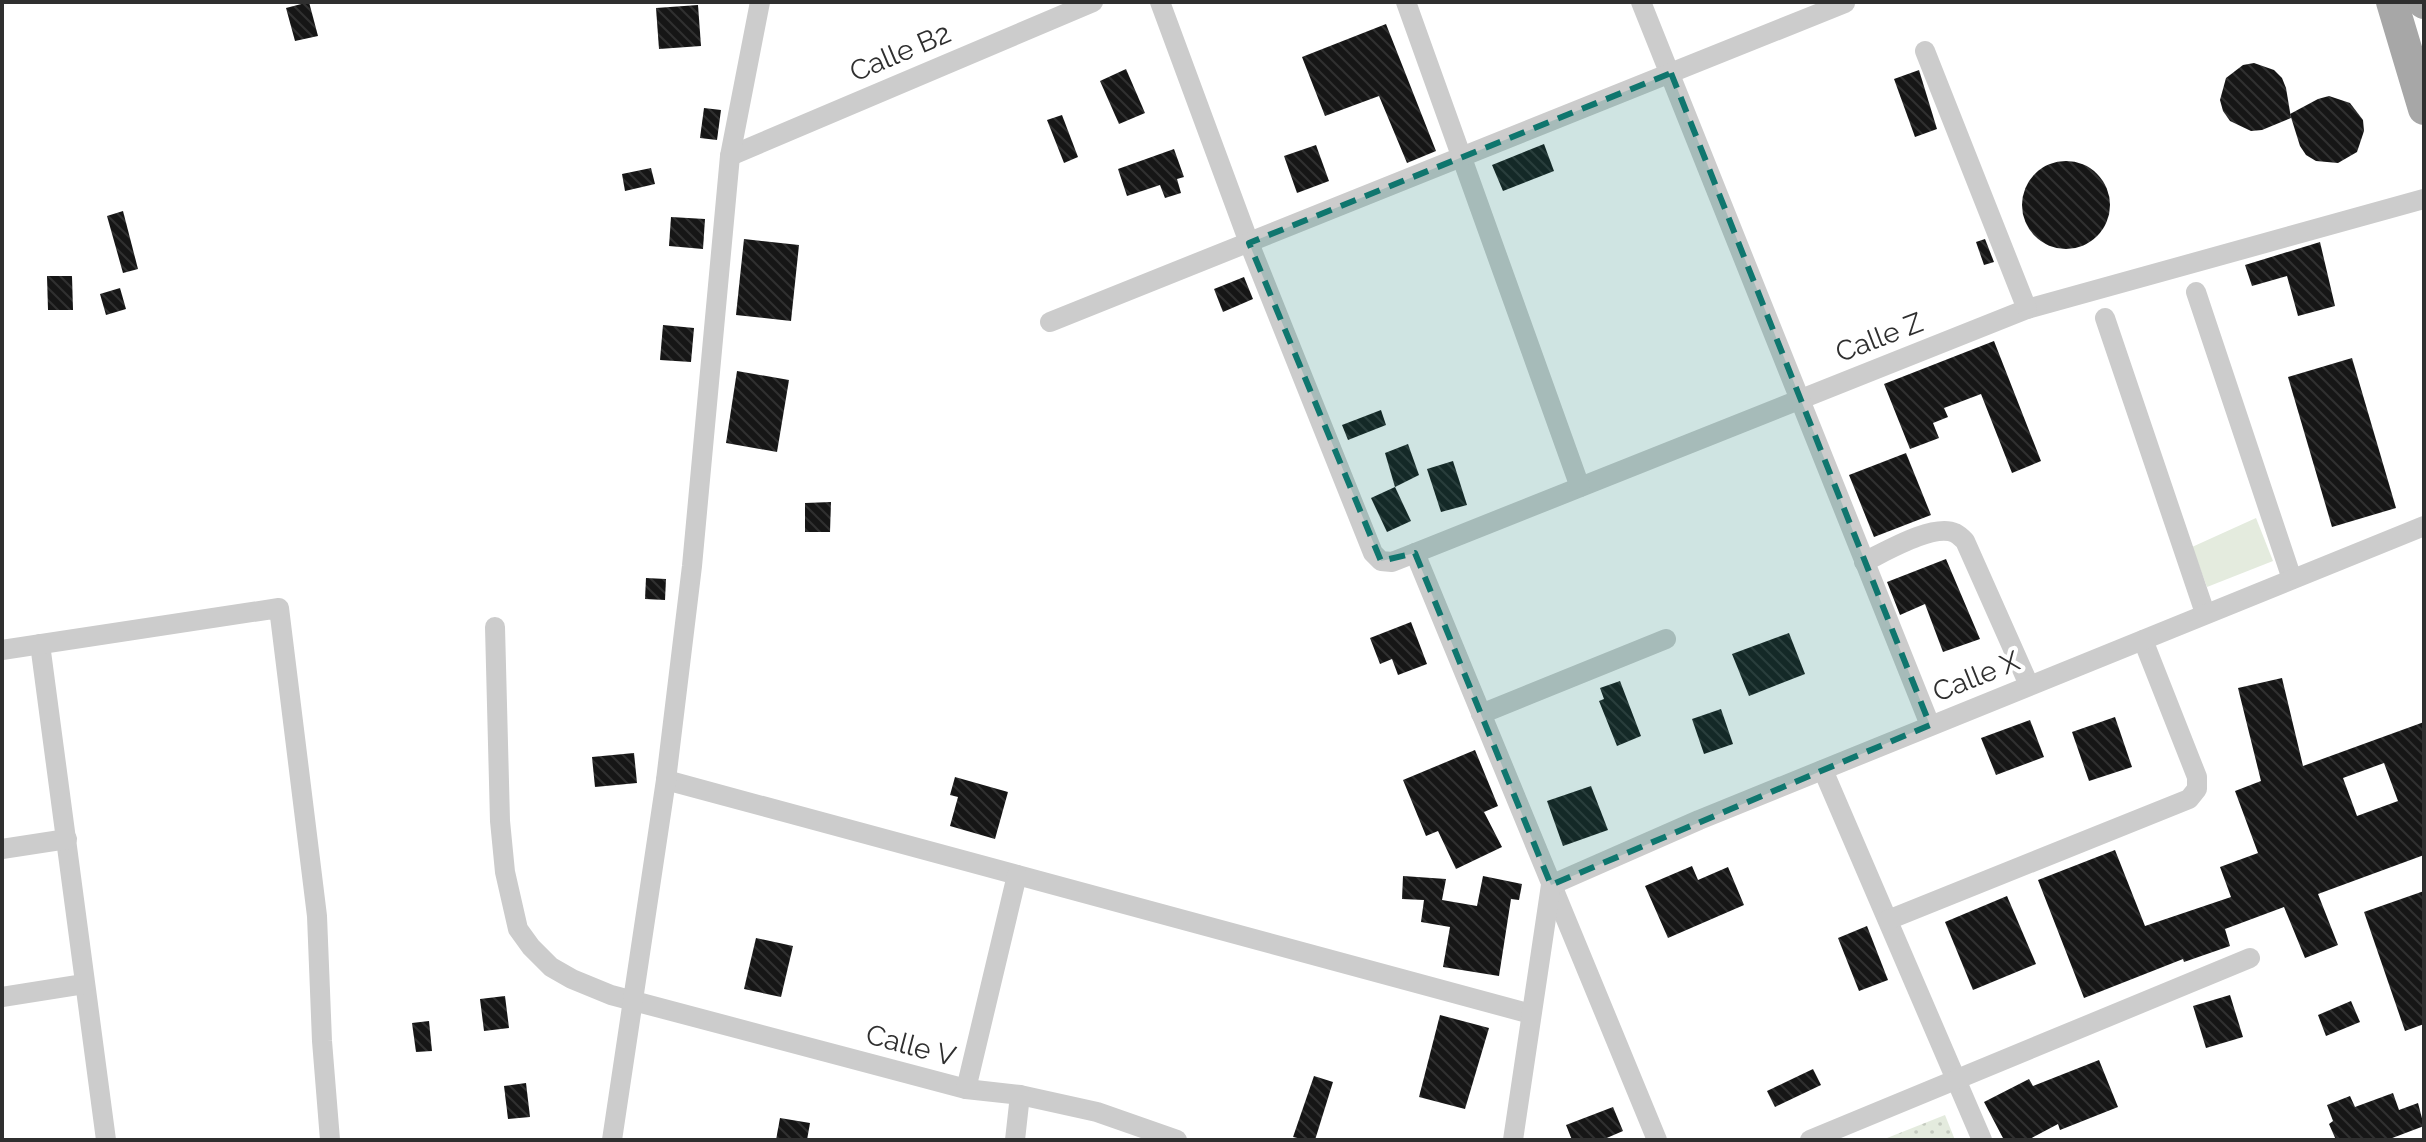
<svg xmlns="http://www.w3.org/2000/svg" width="2426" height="1142" viewBox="0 0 2426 1142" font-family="Raleway,sans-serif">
<defs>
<pattern id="park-dots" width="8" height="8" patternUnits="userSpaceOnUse" patternTransform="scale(2)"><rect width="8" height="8" fill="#e4ebde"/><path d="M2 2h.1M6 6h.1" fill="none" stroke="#c4cabf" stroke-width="1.8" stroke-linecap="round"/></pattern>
<pattern id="building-back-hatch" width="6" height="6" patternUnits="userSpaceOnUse" patternTransform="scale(2)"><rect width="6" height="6" fill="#161616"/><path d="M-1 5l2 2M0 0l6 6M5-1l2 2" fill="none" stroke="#303030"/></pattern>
</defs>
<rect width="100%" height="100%" fill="#fff"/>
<polygon fill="url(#park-dots)" points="1945,1115 1955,1140 1882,1140"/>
<polygon fill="#e4ebde" points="2256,518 2273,561 2207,587 2192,547"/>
<g fill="url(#building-back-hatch)" fill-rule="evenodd">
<polygon points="309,2 318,36 295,41 286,8"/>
<polygon points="698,5 701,46 659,49 656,8"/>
<polygon points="1386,24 1436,151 1407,163 1379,96 1325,116 1302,57"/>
<polygon points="2254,63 2274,70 2282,78 2286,88 2291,118 2262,130 2251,131 2230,121 2223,111 2220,100 2226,78 2243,65"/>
<polygon points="1126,69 1145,113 1119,124 1100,81"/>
<polygon points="1919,70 1937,129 1915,137 1894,79"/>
<polygon points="2329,96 2350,103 2363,120 2364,131 2357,152 2338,163 2316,161 2306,155 2300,146 2290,114 2318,99"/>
<polygon points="704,108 721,110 717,140 700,138"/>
<polygon points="1062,115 1078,157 1064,163 1047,120"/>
<polygon points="1544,144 1554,171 1503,191 1492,165"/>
<polygon points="1316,145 1329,181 1297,193 1284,156"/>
<polygon points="1174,149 1184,177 1177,179 1181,193 1165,198 1160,185 1127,196 1118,169"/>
<circle cx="2066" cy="205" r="44"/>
<polygon points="651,168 655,184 625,191 622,174"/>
<polygon points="123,211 138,269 123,273 107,216"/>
<polygon points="671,217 705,219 703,249 669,246"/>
<polygon points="744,239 799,245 791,321 736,315"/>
<polygon points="1985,239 1994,262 1984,265 1976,242"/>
<polygon points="2320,242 2335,306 2298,316 2287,276 2252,286 2245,265"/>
<polygon points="47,276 72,276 73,310 48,310"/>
<polygon points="1244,277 1253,299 1223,312 1214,289"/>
<polygon points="120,288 126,309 106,315 100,294"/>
<polygon points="663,325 694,328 691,362 660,360"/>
<polygon points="1994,341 2041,461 2012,473 1981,394 1944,408 1948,417 1933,423 1939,438 1910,449 1884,384"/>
<polygon points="2352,358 2396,508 2332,527 2288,377"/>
<polygon points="737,371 789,380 777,452 726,443"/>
<polygon points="1381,410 1386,425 1348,440 1342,425"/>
<polygon points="1408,444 1419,475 1395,487 1385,453"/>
<polygon points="1906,453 1931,515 1874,537 1849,475"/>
<polygon points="1453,461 1467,505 1441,512 1427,469"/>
<polygon points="1395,487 1411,521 1387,532 1371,498"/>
<polygon points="831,502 830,532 805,532 805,503"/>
<polygon points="1946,559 1980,639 1943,652 1925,604 1900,615 1887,582"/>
<polygon points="646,578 666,579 665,600 645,599"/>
<polygon points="1411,622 1427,664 1398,675 1392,659 1380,664 1370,638"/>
<polygon points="1789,633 1805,674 1749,696 1732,654"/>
<path d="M2282,678l21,88 121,-44v133l-106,39 20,51 -33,13 -21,-51 -59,22 5,17 -46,16 -1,-3 -99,39 -46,-118 77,-30 30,76 86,-29 -11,-30 38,-14 -23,-62 26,-10 -23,-93zM2384,763l14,38 -41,15 -14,-38z"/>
<polygon points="1620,681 1641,736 1617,746 1599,701 1604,699 1600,688"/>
<polygon points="1721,709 1733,744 1704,754 1692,719"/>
<polygon points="2115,717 2132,767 2089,781 2072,732"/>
<polygon points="2030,720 2044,757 1996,775 1981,738"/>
<polygon points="1475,750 1498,806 1484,812 1502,847 1456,869 1438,831 1426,836 1403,780"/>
<polygon points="634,753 637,783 595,787 592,757"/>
<polygon points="955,777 1008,792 995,839 950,826 958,797 950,795"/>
<polygon points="1591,786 1608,830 1563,846 1547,801"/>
<polygon points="1692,866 1698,880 1728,867 1744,905 1668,938 1645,886"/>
<polygon points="1403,876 1446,879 1442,900 1477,906 1483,876 1522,884 1519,900 1511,899 1499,976 1443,967 1450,927 1421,922 1424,900 1402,899"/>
<polygon points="2424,891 2424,1024 2405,1031 2364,912"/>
<polygon points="2007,896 2036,964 1973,990 1945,922"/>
<polygon points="1867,926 1888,980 1859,991 1838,938"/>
<polygon points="756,938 793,946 781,997 744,989"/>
<polygon points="2230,995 2243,1037 2206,1048 2193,1006"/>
<polygon points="505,996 509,1028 484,1031 480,999"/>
<polygon points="2351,1001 2360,1022 2326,1036 2318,1015"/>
<polygon points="1440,1015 1489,1028 1465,1109 1419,1097"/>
<polygon points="429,1021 432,1051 416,1052 412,1023"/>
<polygon points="2099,1060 2118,1107 2060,1130 2058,1124 2028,1140 2004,1140 1984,1102 2029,1079 2033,1086"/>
<polygon points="1813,1069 1821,1085 1775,1107 1767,1091"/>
<polygon points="1314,1076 1333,1082 1315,1140 1306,1140 1293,1137"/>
<polygon points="526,1083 530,1117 508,1119 504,1086"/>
<polygon points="2393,1093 2399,1110 2418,1103 2424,1126 2387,1140 2336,1140 2329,1124 2333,1121 2327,1105 2350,1096 2355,1107"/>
<polygon points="1613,1107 1623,1131 1602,1140 1572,1140 1566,1125"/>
<polygon points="780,1118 810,1123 807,1140 776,1140"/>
</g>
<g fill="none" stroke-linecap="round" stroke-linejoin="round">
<g stroke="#ccc" stroke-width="20">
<polyline points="1160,2 1251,248 1373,553 1381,561 1392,562 1415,553 2027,309 2424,199"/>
<polyline points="1406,2 1580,487"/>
<polyline points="1641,2 1930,725"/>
<polyline points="1925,51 2027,309"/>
<polyline points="730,156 1093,2"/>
<polyline points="2196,292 2292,579"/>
<polyline points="2105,318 2205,613"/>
<polyline points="1050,322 1845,3"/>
<polyline points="1415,553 1657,1140"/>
<path d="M1864,562c21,-10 69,-39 91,-29 4,2 7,5 10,8l64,144"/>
<polyline points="495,627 500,821 505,872 518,929 531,947 551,967 572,979 611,995 966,1089 1020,1095 1097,1112 1177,1140"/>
<polyline points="40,644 106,1140"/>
<polyline points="2,650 279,608 317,916 322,1041 330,1140"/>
<polyline points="1481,714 1666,639"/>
<polyline points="1823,770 1982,1140"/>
<polyline points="666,780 1531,1014"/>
<polyline points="2,849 67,839"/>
<polyline points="1888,920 2189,799 2197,789 2197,777 2143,640"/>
<polyline points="2,997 84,984"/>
<polyline points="966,1089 1017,875"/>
<polyline points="612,1140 666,780 692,566 730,156 760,2"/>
<polyline points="1015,1140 1020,1095"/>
<polyline points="1513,1140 1551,885 1699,820 2424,526"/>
<polyline points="1810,1140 2250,958"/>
</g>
<g stroke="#a7a7a7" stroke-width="32">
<polyline points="2392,2 2424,109"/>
<polyline points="2424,2 2424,3"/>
</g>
</g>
<path fill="#0f766e" fill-opacity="0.2" stroke="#0f766e" stroke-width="6" stroke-dasharray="16 10" stroke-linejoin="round" d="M1671,73l259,652 -379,160 -136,-332 -34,8 -132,-318z"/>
<g text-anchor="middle" stroke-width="8" stroke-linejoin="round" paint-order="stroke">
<g font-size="28" fill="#2f2f2f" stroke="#fff">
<text transform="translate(900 52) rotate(-23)" y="10">Calle B2</text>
<text transform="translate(1879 337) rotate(-21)" y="10">Calle Z</text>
<text transform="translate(1976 676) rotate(-22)" y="10">Calle X</text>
<text transform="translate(911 1045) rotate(15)" y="10">Calle V</text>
</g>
</g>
<rect width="2426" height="1142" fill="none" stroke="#2f2f2f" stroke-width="8"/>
</svg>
